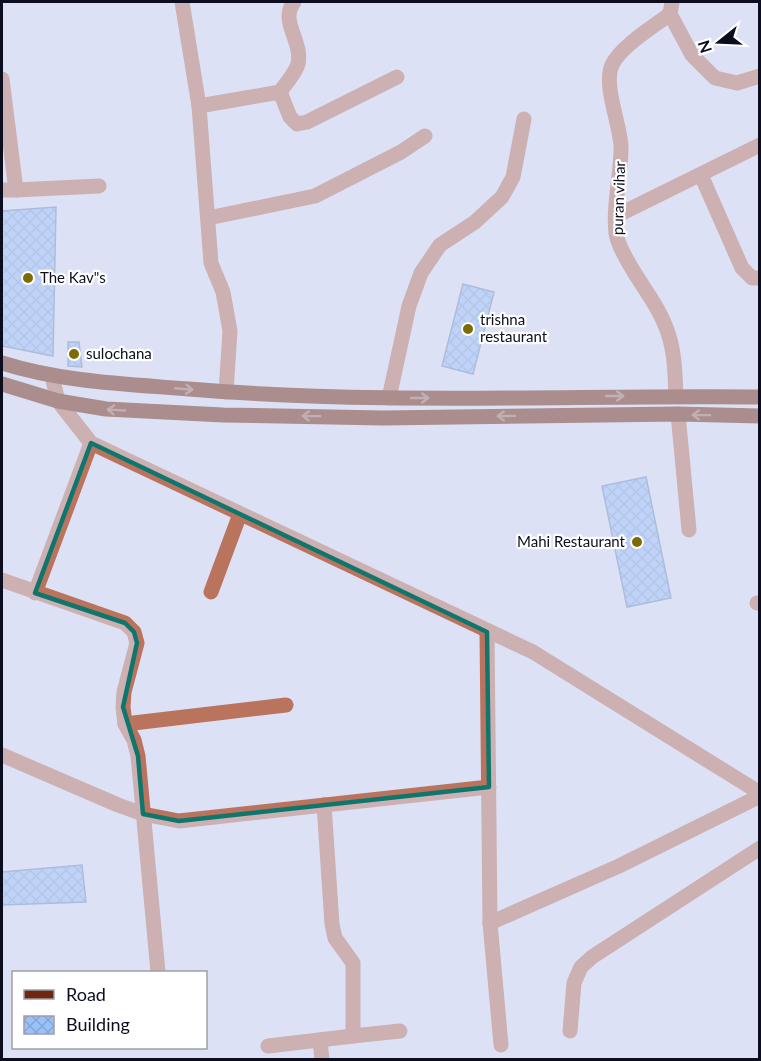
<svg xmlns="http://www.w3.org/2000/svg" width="761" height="1061" viewBox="0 0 761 1061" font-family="Lato,sans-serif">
<defs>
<pattern id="building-cross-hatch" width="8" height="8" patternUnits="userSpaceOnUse" patternTransform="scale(1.5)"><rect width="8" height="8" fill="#9bc1fa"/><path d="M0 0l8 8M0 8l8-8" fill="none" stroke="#84a5d6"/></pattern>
</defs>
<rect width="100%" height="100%" fill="#dde1f6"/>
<g fill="url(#building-cross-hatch)" stroke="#7290bc" stroke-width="1.5">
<polygon points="56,207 53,356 2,346 2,211"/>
<polygon points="463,284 494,292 473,374 442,366"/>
<polygon points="68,342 79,342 82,367 68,366"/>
<polygon points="646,477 671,598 627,607 602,486"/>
<polygon points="82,865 86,902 2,905 2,872"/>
</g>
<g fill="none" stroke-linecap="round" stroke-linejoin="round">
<g stroke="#ba745e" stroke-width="15">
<polyline points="182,2 199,106 211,263 223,292 230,331 226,392"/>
<polyline points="672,2 670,14 692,55 715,78 737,83 760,76"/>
<path d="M670,14c-17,13 -49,32 -58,51 -9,20 8,59 9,81 1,25 -11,74 -3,95 12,33 39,58 50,92 7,20 7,42 8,63"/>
<polyline points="2,79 16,190 2,190"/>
<polyline points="280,92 290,117 297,124 307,122 397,77"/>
<path d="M199,106l81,-14c6,-9 15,-18 18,-28 5,-23 -19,-43 -4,-62"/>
<polyline points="701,175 742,268 752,278 760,278"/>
<polyline points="16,190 99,186"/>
<polyline points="616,216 760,145"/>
<polyline points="208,218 315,196 401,152 425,136"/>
<polyline points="52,376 58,401 91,443 533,652 760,793"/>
<polyline points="389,398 409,306 421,273 440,245 475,222 502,197 513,177 524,119"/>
<polyline points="678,414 689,530"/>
<polyline points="2,580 125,623 134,632 137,643 124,692 123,707 125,724 134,740 138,756 158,972"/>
<polyline points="211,592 240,514"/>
<polyline points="35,593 91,443"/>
<polyline points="757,603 760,603"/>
<polyline points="487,632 490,923 501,1045"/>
<polyline points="125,724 286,705"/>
<polyline points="2,755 118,805 143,814 179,821 489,787"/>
<polyline points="324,805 332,924 335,938 353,963 353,1036 400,1031"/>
<polyline points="490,923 619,866 760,796"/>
<polyline points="570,1031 574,983 581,967 592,957 760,848"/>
<polyline points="320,1040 322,1060"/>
<polyline points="268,1046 353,1036"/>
</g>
<g stroke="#6f270f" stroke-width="15">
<path d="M2,363c60,19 124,21 187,26 190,16 381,6 571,8"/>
<polyline points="2,384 58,401 106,409 223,415 383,418 678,414 760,416"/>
</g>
</g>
<defs><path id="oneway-shaft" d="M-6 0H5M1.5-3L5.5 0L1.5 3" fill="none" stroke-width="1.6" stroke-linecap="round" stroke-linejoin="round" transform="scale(1.5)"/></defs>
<g stroke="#a17363">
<use href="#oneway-shaft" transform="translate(184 389) rotate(5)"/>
<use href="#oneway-shaft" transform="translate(615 396)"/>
<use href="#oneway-shaft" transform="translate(420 398)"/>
<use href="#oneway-shaft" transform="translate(116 410) rotate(-177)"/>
<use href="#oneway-shaft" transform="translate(701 415) rotate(-179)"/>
<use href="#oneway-shaft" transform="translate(311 416) rotate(-179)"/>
<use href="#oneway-shaft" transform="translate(506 416) rotate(179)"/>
</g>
<path d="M0 0H761V1061H0ZM91,443l396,189 2,155 -310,34 -36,-7 -5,-58 -15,-49 14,-64 -3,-11 -9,-9 -90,-30z" fill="#dde1f6" fill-opacity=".55" fill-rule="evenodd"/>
<path fill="none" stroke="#0f766e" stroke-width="4.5" stroke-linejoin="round" d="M91,443l396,189 2,155 -310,34 -36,-7 -5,-58 -15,-49 14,-64 -3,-11 -9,-9 -90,-30z"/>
<g fill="#7d6c05" stroke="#fff" stroke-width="2">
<circle cx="28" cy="278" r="6"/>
<circle cx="468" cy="329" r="6"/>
<circle cx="74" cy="354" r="6"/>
<circle cx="637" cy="542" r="6"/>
</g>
<g text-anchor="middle" stroke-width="4.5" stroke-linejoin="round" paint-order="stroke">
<g font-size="15" fill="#0c0e20" stroke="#fff">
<text transform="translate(619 198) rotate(-88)" y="5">puran vihar</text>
</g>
<g font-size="15" fill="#0c0e20" stroke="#fff" text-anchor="start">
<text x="40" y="283">The Kav"s</text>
<text x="480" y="325">trishna<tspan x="480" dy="17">restaurant</tspan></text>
<text x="86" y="359">sulochana</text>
<text x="625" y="547" text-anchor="end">Mahi Restaurant</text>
</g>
</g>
<rect width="761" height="1061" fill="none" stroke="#0c0e20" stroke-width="6"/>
<rect x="12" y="971" width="195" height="78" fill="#ffffff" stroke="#9e9fa6" stroke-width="1.5"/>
<rect x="24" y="990" width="30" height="9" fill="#6f270f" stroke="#9e9fa6" stroke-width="1.5"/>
<text x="66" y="1001" font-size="18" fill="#0c0e20">Road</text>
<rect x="24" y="1016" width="30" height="18" fill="url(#building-cross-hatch)" stroke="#9e9fa6" stroke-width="1.5"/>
<text x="66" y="1031" font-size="18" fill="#0c0e20">Building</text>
<g transform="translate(719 42) rotate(252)" stroke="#ffffff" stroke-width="4.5" paint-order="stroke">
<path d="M0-4.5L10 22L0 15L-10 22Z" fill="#0c0e20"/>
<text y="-9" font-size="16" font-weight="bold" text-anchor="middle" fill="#0c0e20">N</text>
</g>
</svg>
